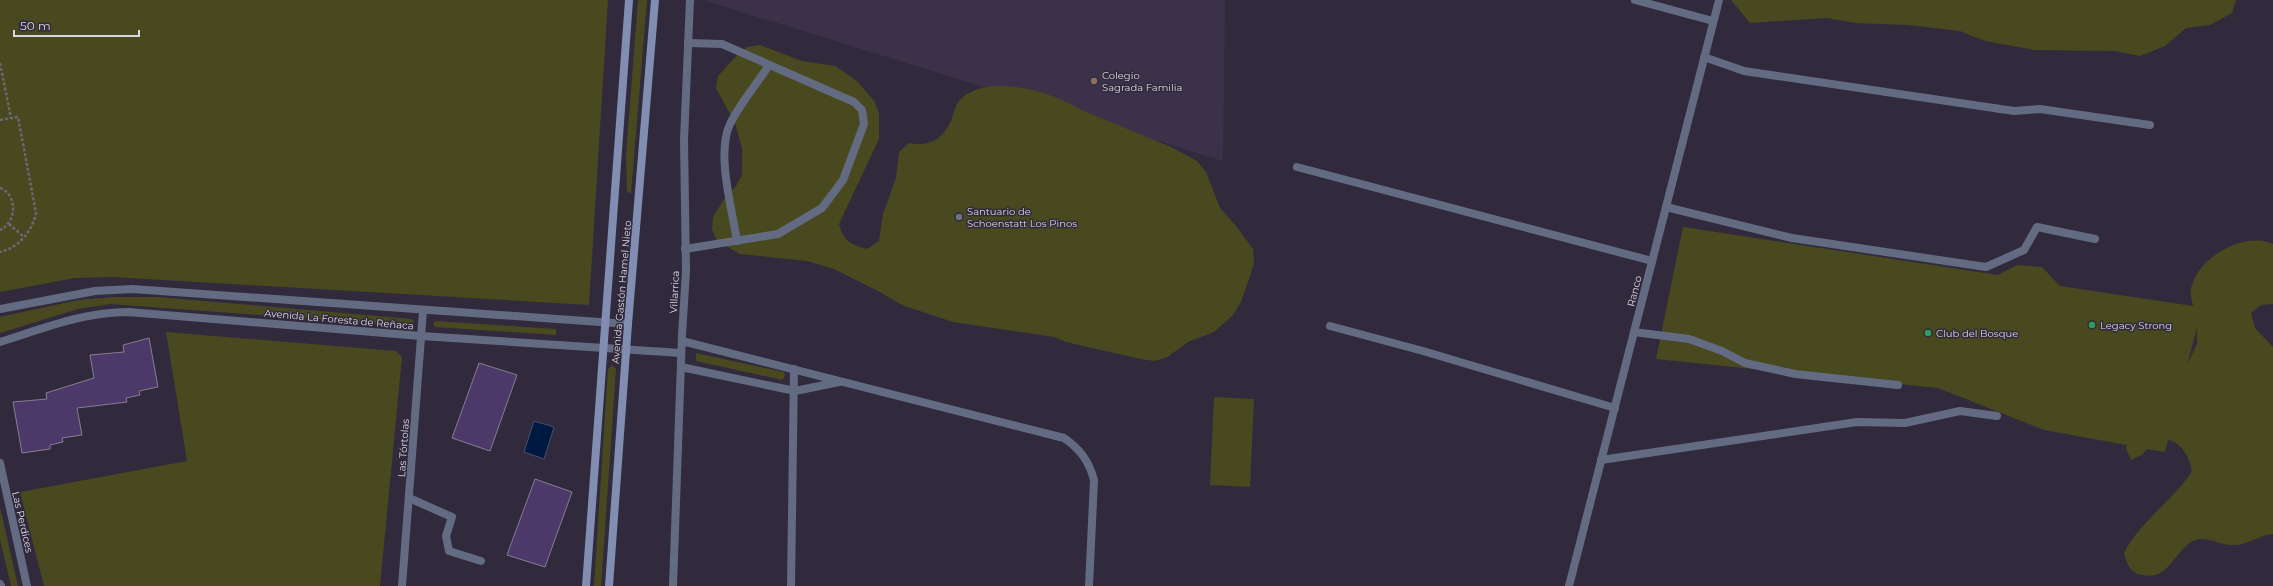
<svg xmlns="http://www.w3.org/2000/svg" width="2273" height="586" viewBox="0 0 2273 586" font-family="Montserrat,sans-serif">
<rect width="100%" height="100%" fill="#312a3c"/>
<polygon fill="#3b3249" points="706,0 1225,0 1223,161 706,1"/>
<g fill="#48491e" fill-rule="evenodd">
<polygon points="0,0 608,0 589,305 113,277 75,278 0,292"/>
<polygon points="638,0 647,0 631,193 627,192 626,155"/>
<polygon points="1731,0 2236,0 2232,13 2210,25 2186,28 2165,46 2140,56 2115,51 2035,50 1985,41 1960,31 1908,25 1855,23 1827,18 1750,23"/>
<path d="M760,45l42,16 33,5 22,15 17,20 5,12v26l-40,85c5,18 11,20 28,25l12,-8 4,-27 13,-36 3,-26 10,-9c19,4 33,-3 42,-22 3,-8 4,-18 12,-24 28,-23 88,-6 116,12l92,38 26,14 9,11 14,36 17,19 16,22 1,14 -4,13 -9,26 -8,13 -19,17 -26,10 -22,16 -12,3 -13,-2 -75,-17 -12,-5 -101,-15 -51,-17 -22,-13 -46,-23 -27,-8 -67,-7 -23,-13 -5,-12 1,-12 13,-21 10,-10 6,-11v-27l-7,-25 -19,-35 2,-12 18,-20 11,-9z"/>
<path d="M1683,227l315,48 19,-10 25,2 18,19 133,20c-1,-7 -4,-13 -1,-21 8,-29 53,-54 81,-41v60l-12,1 -10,8 4,15 18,19v187c-15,1 -26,12 -41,11 -14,0 -26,-10 -39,-4 -20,11 -24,40 -51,34 -12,-2 -15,-11 -18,-22 16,-32 49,-52 68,-82 -2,-12 -10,-29 -24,-31l-3,12 -18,-3 -5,6 -11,5 -5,-11 1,-4 -83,-15 -106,-42 -282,-29zM2197,327v17l-9,19v-1z"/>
<polygon points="113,297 158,297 412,319 414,321 412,326 110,304 78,309 0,333 0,317 78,300"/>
<polygon points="435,321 556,329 556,335 435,327 433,324"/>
<polygon points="166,332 396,351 402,357 380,586 44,586 20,492 187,461"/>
<polygon points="696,353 784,372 785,376 782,380 696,361"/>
<polygon points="612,365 616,369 601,586 594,586 608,369"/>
<polygon points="1214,397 1254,399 1250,487 1210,485"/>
<polygon points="0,507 18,586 11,586 0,540"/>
</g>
<polygon fill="#001940" stroke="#415271" points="534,421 554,427 544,459 524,452"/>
<g fill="#4c3969" stroke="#847e92">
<polygon points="149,338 158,387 139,391 140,395 126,398 127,402 77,408 82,435 62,438 63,442 50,445 50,449 22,453 13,402 47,399 46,393 94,378 90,355 124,352 123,345"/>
<polygon points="479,363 517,375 490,451 452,438"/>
<polygon points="535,479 572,492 545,567 507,555"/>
</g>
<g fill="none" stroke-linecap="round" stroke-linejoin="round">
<g stroke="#6c6776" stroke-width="2.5" stroke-dasharray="3 2" stroke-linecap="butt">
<polyline points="0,63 11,118"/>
<path d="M0,120l18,-3 18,96c-4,19 -18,35 -36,39"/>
<path d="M0,188c18,7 17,34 0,42"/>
<polyline points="9,224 24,237"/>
</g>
<g stroke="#636b82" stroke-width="8">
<polyline points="1635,0 1713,21"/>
<polyline points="1704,57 1744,71 2014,111 2040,109 2150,125"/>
<polyline points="1297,167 1652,261"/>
<polyline points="1666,207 1792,238 1986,267 2024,250 2037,227 2095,239"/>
<path d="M737,241c-5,-32 -21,-88 -7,-117 10,-21 27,-40 39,-59"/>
<polyline points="685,249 778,234 822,208 843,180 864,124 862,110 854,102 722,44 688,43"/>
<polyline points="1330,326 1423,351 1615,408"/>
<polyline points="1634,332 1689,339 1722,351 1745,363 1795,374 1898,385"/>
<polyline points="1601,460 1857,422 1905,423 1960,411 1997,416"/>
<polyline points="409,498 452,517 446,536 449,551 481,561"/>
</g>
<g stroke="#636b82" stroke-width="8">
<polyline points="0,309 95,291 132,289 628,324"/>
<path d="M682,341l382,97c16,11 25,23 30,42l-5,106"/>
<path d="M0,342c42,-13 83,-30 128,-30l293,24 260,17"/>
<polyline points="681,367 795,391 839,382"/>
<polyline points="0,463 27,586"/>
<polyline points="0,584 1,586"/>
<polyline points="402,586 423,311"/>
<polyline points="673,586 682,335 686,271 684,140 690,0"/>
<polyline points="791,586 794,369"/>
<polyline points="1569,586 1719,0"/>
</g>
<g stroke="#818eb1" stroke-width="8">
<polyline points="586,586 629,0"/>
<polyline points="609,586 628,324 655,0"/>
</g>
</g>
<circle fill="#8d6e63" stroke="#312a3c" stroke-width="1.5" cx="1094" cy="81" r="4"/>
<circle fill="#6b7280" stroke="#312a3c" stroke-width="1.5" cx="959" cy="217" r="4"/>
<g fill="#2e9e5b" stroke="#312a3c" stroke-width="1.5">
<circle cx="2092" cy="325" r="4"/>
<circle cx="1928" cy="333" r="4"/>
</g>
<g text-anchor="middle" stroke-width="3" stroke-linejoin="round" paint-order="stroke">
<g font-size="10" fill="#dad7e2" stroke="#312a3c" text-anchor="start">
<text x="1102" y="79">Colegio<tspan x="1102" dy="12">Sagrada Familia</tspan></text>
<text x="967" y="215">Santuario de<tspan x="967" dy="12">Schoenstatt Los Pinos</tspan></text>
<text x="2100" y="329">Legacy Strong</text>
<text x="1936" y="337">Club del Bosque</text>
</g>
<g font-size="10" fill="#dad7e2" stroke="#312a3c">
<text transform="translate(1634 291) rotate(-76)" y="4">Ranco</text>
<text transform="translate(621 292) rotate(-85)" y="4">Avenida Gastón Hamel Nieto</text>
<text transform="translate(674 292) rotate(-87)" y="4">Villarrica</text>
<text transform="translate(339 319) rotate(5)" y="4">Avenida La Foresta de Reñaca</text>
<text transform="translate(403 448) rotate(-86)" y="4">Las Tórtolas</text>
<text transform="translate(23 522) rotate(77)" y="4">Las Perdices</text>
</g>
</g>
<path d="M14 30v6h125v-6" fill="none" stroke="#dad7e2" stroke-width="2"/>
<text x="20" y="30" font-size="12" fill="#dad7e2" stroke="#312a3c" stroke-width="3" paint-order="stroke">50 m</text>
</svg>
